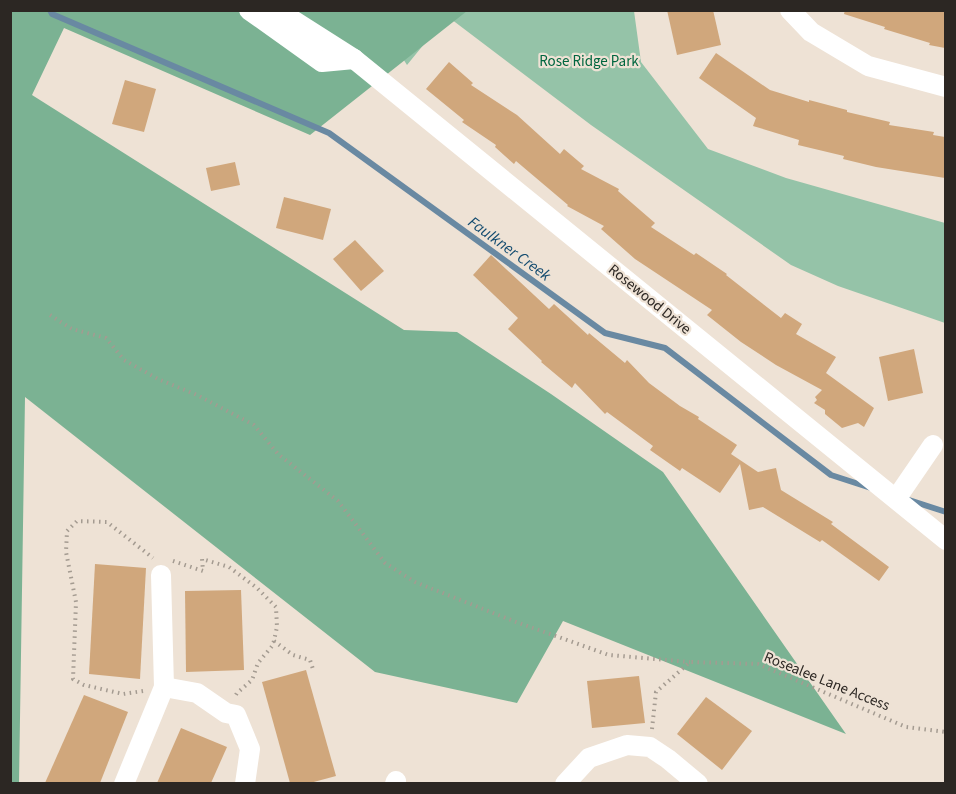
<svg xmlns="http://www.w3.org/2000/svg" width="956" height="794" viewBox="0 0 956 794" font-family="'Source Sans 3',sans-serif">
<rect width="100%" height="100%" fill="#eee2d5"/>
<polygon fill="#95c3a8" points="341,11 634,11 641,62 708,149 786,178 945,223 945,323 838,286 791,265 591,125 447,16 407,65 400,54"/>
<polygon fill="#7bb293" points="10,11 467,11 310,135 64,28 32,95 404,330 457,332 551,394 663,472 846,734 563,621 517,703 375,672 25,397 19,783 11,783"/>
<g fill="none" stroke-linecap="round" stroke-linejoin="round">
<g stroke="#6989a2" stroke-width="6">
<polyline points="50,10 52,14 329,133 605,333 665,348 831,475 871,488"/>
<polyline points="909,500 946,512"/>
</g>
</g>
<g fill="#d0a77c">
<polygon points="667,10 713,10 721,45 677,55"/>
<polygon points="845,10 945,10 945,48 929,45 930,43 884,29 885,27 844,14"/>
<polygon points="716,53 770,90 809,102 809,100 847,110 847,112 890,122 889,125 934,132 933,135 945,137 945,178 876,167 843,159 844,156 798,145 799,140 753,126 756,118 699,78"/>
<polygon points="449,62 473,83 471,85 517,115 560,154 564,149 584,166 581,169 619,189 618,191 655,223 651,227 694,255 696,253 727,274 726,275 781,318 785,313 802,324 796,334 836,357 826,373 874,408 864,427 858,423 842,428 825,414 825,410 814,403 817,400 815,397 822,390 776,365 741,342 707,315 712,310 635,259 601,229 604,226 567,206 568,205 516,161 514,164 495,147 496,145 462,122 464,120 426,89"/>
<polygon points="125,80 156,89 144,132 112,124"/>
<polygon points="235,162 240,185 211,191 206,168"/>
<polygon points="284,197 331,209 323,240 276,228"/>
<polygon points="355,240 384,271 361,291 333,259"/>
<polygon points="491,255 549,309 554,304 588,335 589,333 625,363 627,360 649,383 680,406 699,417 698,419 737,445 731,454 758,472 776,468 781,490 833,522 831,524 889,567 879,581 822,540 820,542 763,507 749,510 740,464 720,493 682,468 680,471 650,450 653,446 607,412 605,414 575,383 572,388 541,362 542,361 508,329 518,318 473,275"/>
<polygon points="914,349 923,393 888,401 879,357"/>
<polygon points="95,564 146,568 140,679 89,674"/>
<polygon points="241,590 244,670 186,672 185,591"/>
<polygon points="306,670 336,776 310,783 290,783 262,682"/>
<polygon points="639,676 645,723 592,728 587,681"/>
<polygon points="84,695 128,712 100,783 45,783"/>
<polygon points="706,697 752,731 722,770 677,734"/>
<polygon points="181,728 227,747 211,783 157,783"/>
</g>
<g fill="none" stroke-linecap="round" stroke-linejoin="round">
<g stroke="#a49b91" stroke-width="4" stroke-dasharray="1.5 4.5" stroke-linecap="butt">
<polyline points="50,315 72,329 106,338 124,360 158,379 197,395 254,425 278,454 338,501 385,563 415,582 516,622 609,655 690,662"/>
<polyline points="173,561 203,571 202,559 229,567 257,588 276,607 277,627 273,645 258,663 252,680 237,693 234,698"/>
<polyline points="274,641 293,655 310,660 313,669"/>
<polyline points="143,691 123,694 84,685 73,679 76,602 66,552 67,531 77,521 107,522 153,558"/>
<polyline points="652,729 656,692 690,662 758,664 906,727 946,732"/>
</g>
<g stroke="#fff" stroke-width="20">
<polyline points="249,10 322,62 354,59"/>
<polyline points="277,10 354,59 946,540"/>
<polyline points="790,10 811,32 868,66 946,87"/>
<polyline points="896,499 933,445"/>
<polyline points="164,687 197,693 226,713 236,715 250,749 245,784"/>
<polyline points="124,784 164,687 161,575"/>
<polyline points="395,784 396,781"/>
<polyline points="565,784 589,758 627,745 650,747 668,759 698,784"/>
</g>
</g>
<g text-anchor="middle" stroke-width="4.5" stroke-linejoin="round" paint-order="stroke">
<g font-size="15" fill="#00663f" stroke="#eee2d5">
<text x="589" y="66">Rose Ridge Park</text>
</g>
<g font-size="15" fill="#2c2723" stroke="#eee2d5">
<text transform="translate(650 299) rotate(39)" y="5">Rosewood Drive</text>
<text transform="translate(827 681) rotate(22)" y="5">Rosealee Lane Access</text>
</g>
<g font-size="16" font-style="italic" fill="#144c70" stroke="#eee2d5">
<text transform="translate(510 248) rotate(36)" y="6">Faulkner Creek</text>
</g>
</g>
<rect width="956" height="794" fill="none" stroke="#2c2723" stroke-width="24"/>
</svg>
